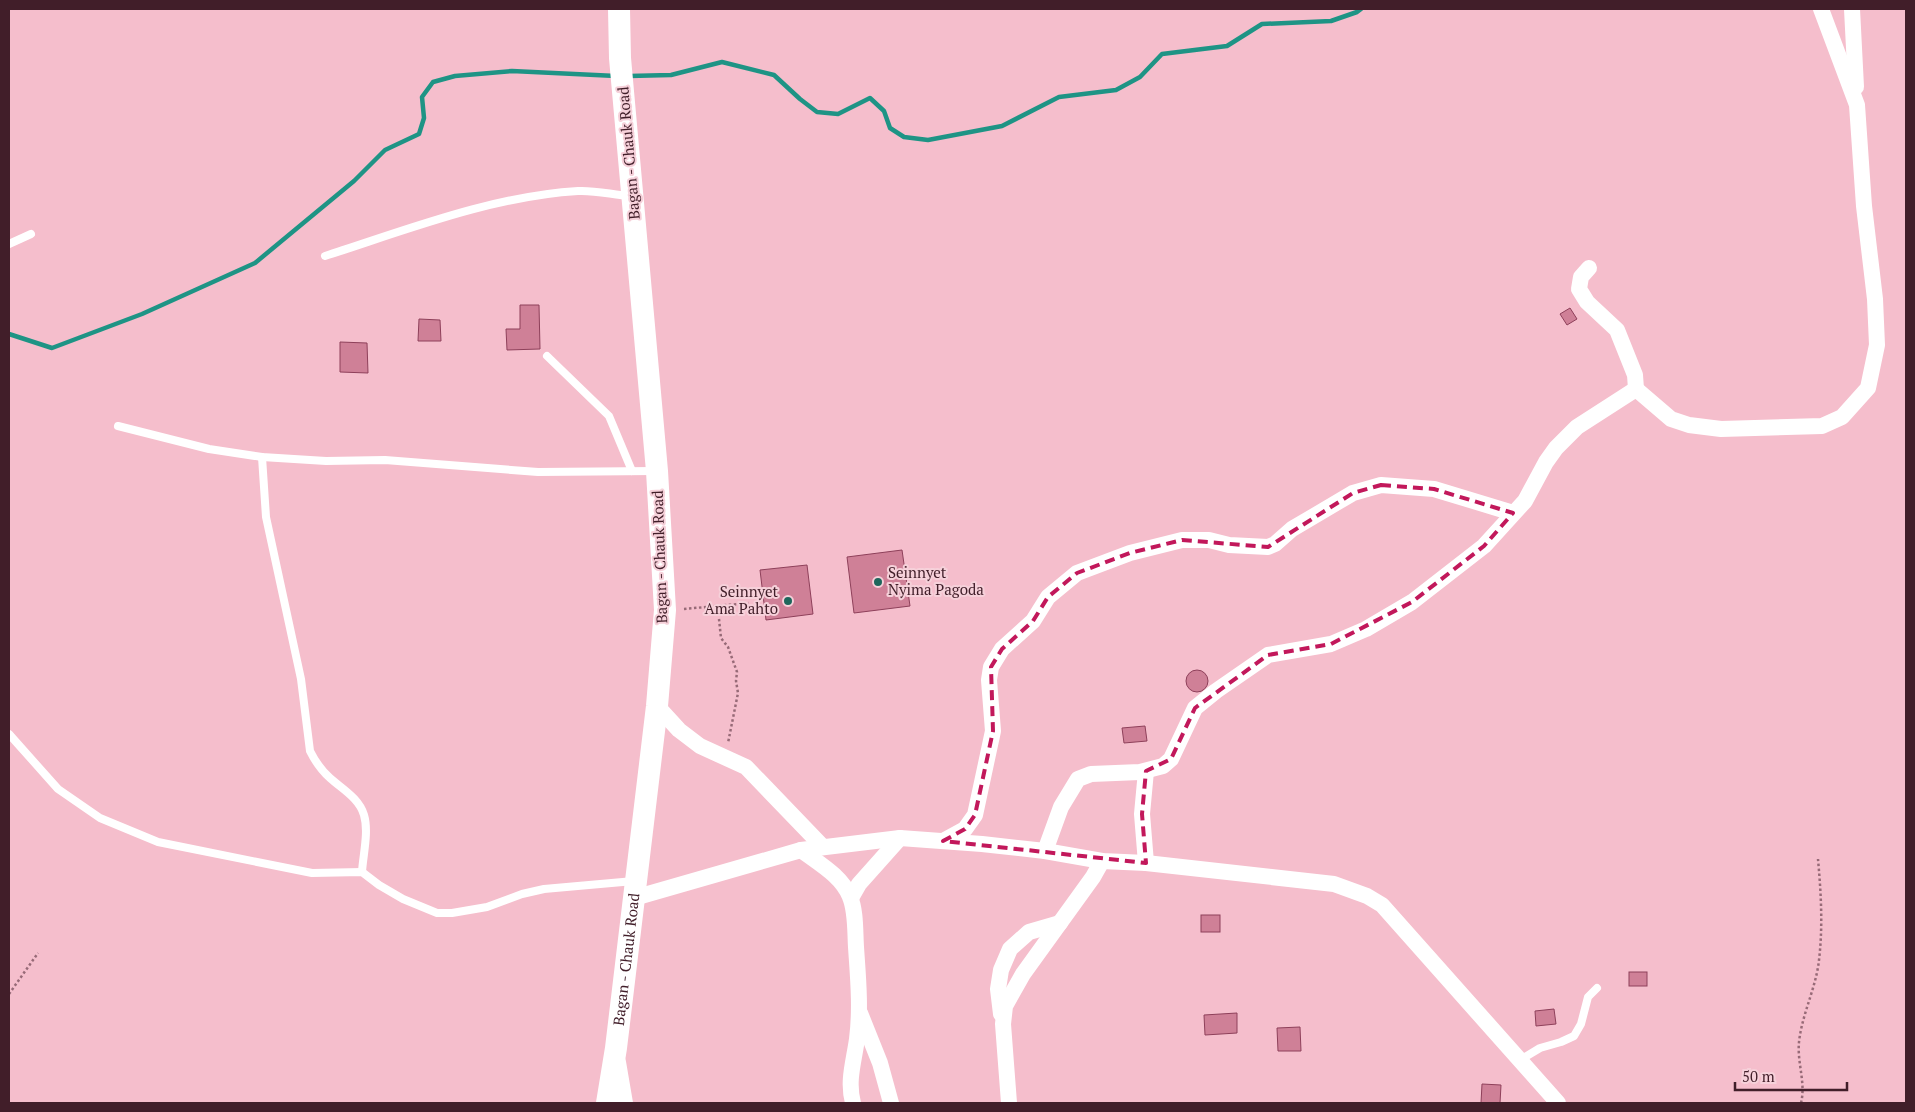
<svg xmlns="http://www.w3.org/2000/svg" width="1915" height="1112" viewBox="0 0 1915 1112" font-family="'PT Serif',serif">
<rect width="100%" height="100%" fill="#f5becc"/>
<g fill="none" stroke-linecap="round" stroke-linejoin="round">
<g stroke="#1e9485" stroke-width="4.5">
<polyline points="629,76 671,75 722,62 774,75 800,99 817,112 838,114 870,98 884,111 890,128 904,137 928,140 1002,126 1059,97 1116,90 1140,77 1162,54 1227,46 1262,24 1331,21 1357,12 1361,9"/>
<polyline points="9,334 52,348 142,314 255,263 354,181 385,150 419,134 424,118 422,97 433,82 455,76 512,71 616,76"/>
</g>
</g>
<g fill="#cf8097" stroke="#8e405a">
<polygon points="520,305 539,305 540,349 507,350 506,329 520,329"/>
<polygon points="1570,308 1577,319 1567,325 1560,314"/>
<polygon points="419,319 440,320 441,341 418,341"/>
<polygon points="340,342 367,343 368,373 340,372"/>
<polygon points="902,550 910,606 854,613 847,557"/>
<polygon points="807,565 813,614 766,620 760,570"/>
<circle cx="1197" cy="681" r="11"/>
<polygon points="1145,726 1147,741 1124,743 1122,728"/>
<rect x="1201" y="915" width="19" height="17"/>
<rect x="1629" y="972" width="18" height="14"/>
<polygon points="1554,1009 1556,1024 1536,1026 1535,1011"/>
<polygon points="1237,1013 1237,1033 1205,1035 1204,1015"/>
<polygon points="1300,1027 1301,1051 1278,1051 1277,1028"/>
<polygon points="1482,1084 1501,1085 1500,1103 1481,1103"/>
</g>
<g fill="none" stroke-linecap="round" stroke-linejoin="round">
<g stroke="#976a77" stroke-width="2.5" stroke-dasharray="2.5 2.5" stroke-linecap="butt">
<polyline points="684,609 749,603"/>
<polyline points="719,619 721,638 728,647 737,672 736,681 738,693 728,743"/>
<polyline points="9,994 38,953"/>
<path d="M1801,1103c5,-20 -4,-40 -2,-61 3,-28 17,-54 20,-82 4,-34 2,-67 -1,-101"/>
</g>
<g stroke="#fff" stroke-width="8">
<polyline points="9,244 31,234"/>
<path d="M325,256c81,-26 168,-60 253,-65 18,-1 35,4 53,5"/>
<polyline points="547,356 609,416 632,471"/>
<polyline points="118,426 209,449 262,457 326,461 385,460 538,472 655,471"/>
<path d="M262,457l4,60 35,162 9,72c5,10 12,20 20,27 12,11 29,20 34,37 5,17 -1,40 -2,57"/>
<polyline points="9,734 58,789 100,818 158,842 312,873 362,872 379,885 403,899 437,913 452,913 487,907 522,894 544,889 634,881"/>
<polyline points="1520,1060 1540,1048 1561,1042 1574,1036 1581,1024 1588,997 1597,988"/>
</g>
<g stroke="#fff" stroke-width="16">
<polyline points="1852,9 1856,87"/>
<polyline points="1589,268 1581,277 1579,289 1587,302 1617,330 1635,375 1636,389"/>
<polyline points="1636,389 1671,419 1689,425 1721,429 1822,426 1842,417 1868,388 1877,345 1875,299 1864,206 1857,105 1821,9"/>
<polyline points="657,706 679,730 700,746 746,767 823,847"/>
<polyline points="943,841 965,829 975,815 993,731 989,680 991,667 1002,649 1033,621 1048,597 1077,573 1130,553 1182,540 1209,540 1229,545 1268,547 1275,544 1292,529 1353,493 1381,485 1434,489 1513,513"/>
<path d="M801,850c17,13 41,26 49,47 6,14 5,34 6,50 2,30 5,61 1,92 -3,22 -10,42 -4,64"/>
<polyline points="1045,851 1061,807 1078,779 1091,774 1140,772 1163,766 1171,759 1195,708 1216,691 1268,655 1331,644 1366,629 1412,602 1484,546 1525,501 1546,462 1556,448 1577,427 1636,389"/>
<polyline points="1146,863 1142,814 1146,771"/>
<polyline points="634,898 801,850 900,838 982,844 1045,851 1102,861 1146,863 1334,884 1367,896 1382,905 1558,1103"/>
<polyline points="851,898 859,884 900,838"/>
<polyline points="860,1013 880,1063 891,1103"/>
<polyline points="1001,1014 998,989 1001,970 1010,949 1029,932 1060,923"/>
<polyline points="618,1062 625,1103"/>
<polyline points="1009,1103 1003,1024 1005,1006 1023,974 1093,877 1102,861"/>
</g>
<path stroke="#fff" stroke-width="22" id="s1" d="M607,1103l9,-55 41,-342 8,-96 -8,-139 -37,-413 -1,-49"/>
</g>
<path fill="none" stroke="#c2185b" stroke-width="4" stroke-dasharray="10 6" stroke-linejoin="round" d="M1381,485l53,4 79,24 -29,33 -72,56 -81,42 -63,11 -73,53 -24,51 -25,12 -4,43 4,49 -203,-22 22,-12 10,-14 18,-84 -2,-64 11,-18 31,-28 15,-24 29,-24 53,-20 52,-13 86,7 85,-54z"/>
<g fill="#1e675c" stroke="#f6d1da" stroke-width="2">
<circle cx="878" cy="582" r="5"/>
<circle cx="788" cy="601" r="5"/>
</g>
<g text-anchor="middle" stroke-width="4" stroke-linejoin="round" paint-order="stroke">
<g font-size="15" fill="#411e29" stroke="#f6d1da">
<text transform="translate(629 153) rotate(-95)" y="5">Bagan - Chauk Road</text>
<text transform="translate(660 557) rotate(-92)" y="5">Bagan - Chauk Road</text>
<text dy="5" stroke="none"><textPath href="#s1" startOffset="145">Bagan - Chauk Road</textPath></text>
</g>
<g font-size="15" fill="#411e29" stroke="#f6d1da" text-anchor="start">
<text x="888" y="578">Seinnyet<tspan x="888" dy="17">Nyima Pagoda</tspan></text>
<text x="778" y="597" text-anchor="end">Seinnyet<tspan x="778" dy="17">Ama Pahto</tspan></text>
</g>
</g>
<rect width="1915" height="1112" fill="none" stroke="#411e29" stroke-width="20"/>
<path d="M1735 1082v8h112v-8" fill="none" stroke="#411e29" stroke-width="2.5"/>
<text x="1742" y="1082" font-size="15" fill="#411e29" stroke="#f6d1da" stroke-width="4" paint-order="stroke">50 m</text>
</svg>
